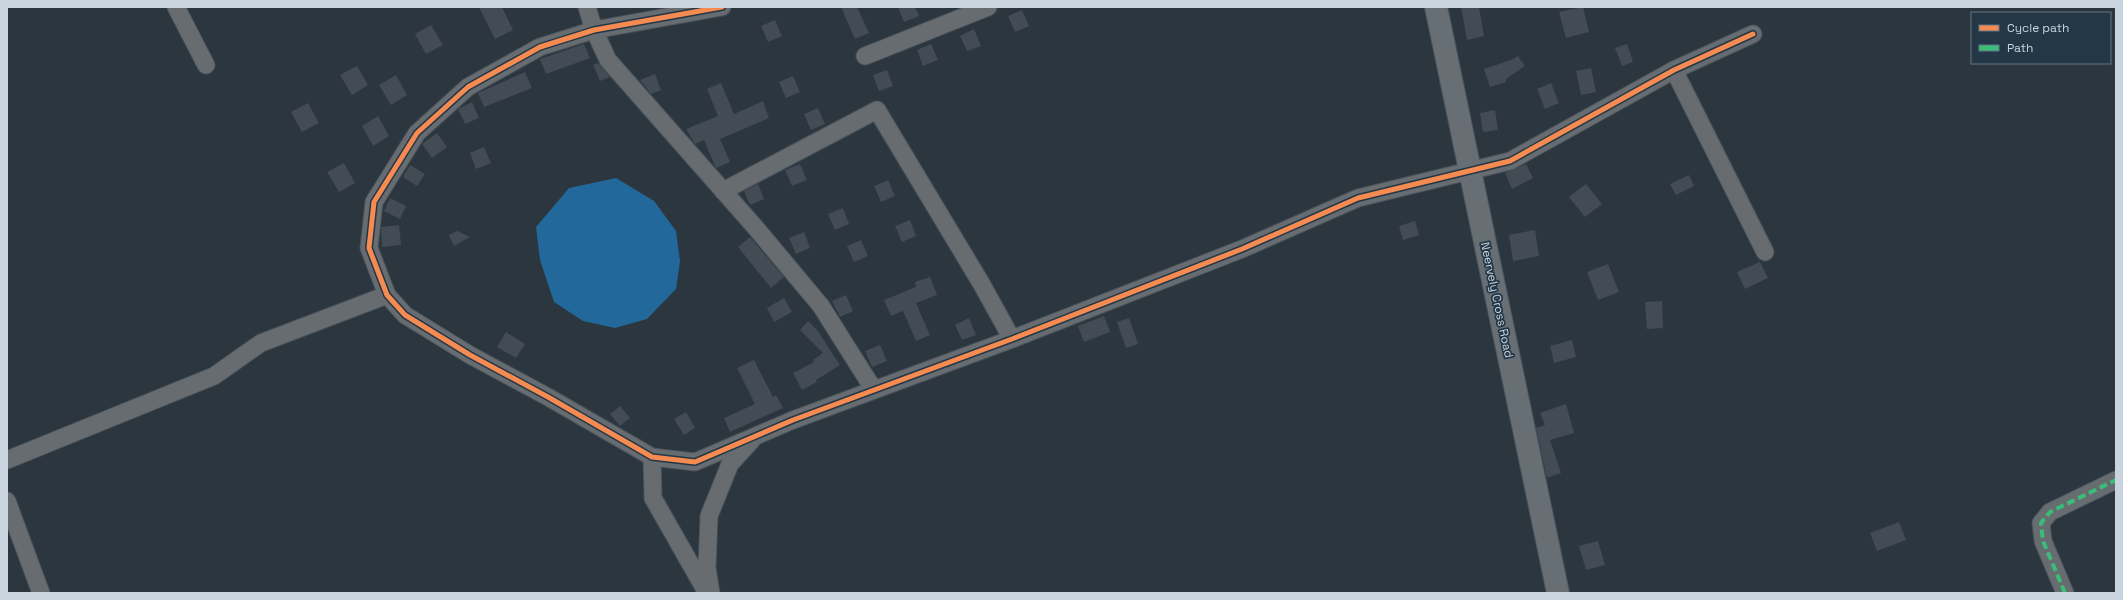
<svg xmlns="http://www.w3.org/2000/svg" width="2123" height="600" viewBox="0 0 2123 600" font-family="'Space Grotesk',sans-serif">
<rect width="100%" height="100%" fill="#2b363f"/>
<polygon fill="#22689a" points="616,178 654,201 676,231 680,261 676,289 647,319 615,328 583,321 554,302 540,260 536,227 569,188"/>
<g fill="#434c54">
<polygon points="479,7 502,7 513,30 495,39"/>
<polygon points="841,7 857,7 869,33 855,39"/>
<polygon points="898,7 915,7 919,16 904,22"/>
<polygon points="1461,7 1479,7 1484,36 1467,40"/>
<polygon points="1583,7 1589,32 1566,38 1559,12"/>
<polygon points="1022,10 1029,26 1015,32 1008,16"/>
<polygon points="775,20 782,36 768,42 761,26"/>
<polygon points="431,25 443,45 426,54 415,34"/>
<polygon points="974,29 981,46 967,51 960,36"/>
<polygon points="584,44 590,58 546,74 540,59"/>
<polygon points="931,44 938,60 923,66 917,50"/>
<polygon points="1627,44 1633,62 1622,66 1615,48"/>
<polygon points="1518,56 1525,66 1506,79 1506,82 1490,87 1484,69 1511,60"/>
<polygon points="598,63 610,77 600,81 593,65"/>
<polygon points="357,66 368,85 352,95 340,75"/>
<polygon points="1591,68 1596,92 1581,95 1576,71"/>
<polygon points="887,70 893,86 879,91 873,75"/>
<polygon points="525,72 532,88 484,107 478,93"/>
<polygon points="655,74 661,90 651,94 640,80"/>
<polygon points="396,75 407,95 391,105 379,85"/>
<polygon points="793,76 800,92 786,98 779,82"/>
<polygon points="721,83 734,114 763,101 769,118 720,139 730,162 716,168 704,140 695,144 686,129 718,116 707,89"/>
<polygon points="1551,83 1559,103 1545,109 1537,89"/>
<polygon points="472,102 479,118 465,124 458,109"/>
<polygon points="308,103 319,123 302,132 291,112"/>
<polygon points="818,108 825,124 811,130 804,114"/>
<polygon points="1495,110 1498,130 1483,132 1480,113"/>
<polygon points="378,116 389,136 373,146 362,126"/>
<polygon points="437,133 447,147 432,158 422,144"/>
<polygon points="484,147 491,163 476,169 470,153"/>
<polygon points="344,163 355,183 339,192 327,172"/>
<polygon points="800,164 807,180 792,186 785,170"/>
<polygon points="1526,164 1533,178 1512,189 1505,173"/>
<polygon points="410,165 425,174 417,186 403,177"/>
<polygon points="1689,175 1694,186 1676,195 1670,184"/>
<polygon points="888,180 895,196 881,202 874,186"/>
<polygon points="758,184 764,199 750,205 744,191"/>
<polygon points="1586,184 1602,204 1585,217 1569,197"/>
<polygon points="390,198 406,206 400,219 384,211"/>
<polygon points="843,208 849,224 835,230 828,214"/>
<polygon points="910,220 916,236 902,242 895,226"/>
<polygon points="1415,221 1419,235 1403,240 1399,226"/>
<polygon points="399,225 401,245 382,247 381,227"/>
<polygon points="1535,230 1539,256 1513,261 1509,235"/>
<polygon points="457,231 470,237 454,246 449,235"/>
<polygon points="804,232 810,248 796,254 789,238"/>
<polygon points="750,237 784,277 771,288 738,247"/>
<polygon points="861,240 868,256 854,262 847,246"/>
<polygon points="1760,262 1768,278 1745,289 1737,272"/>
<polygon points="1608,264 1619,292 1598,300 1587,272"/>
<polygon points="930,277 937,295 916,303 930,335 916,341 903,311 891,316 884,300 916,287 915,282"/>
<polygon points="846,295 853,311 840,317 832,301"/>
<polygon points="784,298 792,312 774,322 767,308"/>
<polygon points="1662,301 1663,328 1647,329 1645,302"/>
<polygon points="1104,316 1110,332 1084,342 1078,326"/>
<polygon points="969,318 976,335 962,340 955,325"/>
<polygon points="1129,318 1138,344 1126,348 1117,322"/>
<polygon points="808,321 817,330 840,365 816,380 817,382 802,390 793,373 814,362 813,360 823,353 800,330"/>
<polygon points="506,332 525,344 516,358 497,347"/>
<polygon points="1572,340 1576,357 1554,363 1550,346"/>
<polygon points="880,345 887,361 872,367 865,351"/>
<polygon points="754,360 773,397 776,395 783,408 730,432 724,418 755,404 737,368"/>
<polygon points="1566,404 1574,433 1550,440 1561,473 1547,478 1536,428 1545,425 1540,413"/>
<polygon points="620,406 630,418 620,426 610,414"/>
<polygon points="686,412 695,428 684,435 674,419"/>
<polygon points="1899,522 1906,540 1877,551 1870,533"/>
<polygon points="1598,541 1605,565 1586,570 1579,546"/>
</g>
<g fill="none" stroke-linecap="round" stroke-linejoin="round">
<defs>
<g id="street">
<polyline points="176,7 206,65"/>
<polyline points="587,7 594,30 608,60 755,227 821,306 874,390"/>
<polyline points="722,7 594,30 540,47 468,87 417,133 374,202 369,248 387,295 405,315 470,355 548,397 652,457 695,462 793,420 1012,339 1242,249 1358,198 1510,161 1674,70 1753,34"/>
<polyline points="865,56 988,7"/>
<polyline points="1674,70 1765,252"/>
<polyline points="723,191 877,110 981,283 1012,339"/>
<polyline points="652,457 653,498 707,593"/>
<polyline points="7,460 214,376 261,343 387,295"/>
<polyline points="7,501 41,593"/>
<polyline points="711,593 707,568 709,516 730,464 752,440"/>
<polyline points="2065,593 2043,541 2041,523 2050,512 2116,480"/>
</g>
<polyline id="secondary" points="1436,7 1558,593"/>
</defs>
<use href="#street" stroke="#49525a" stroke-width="19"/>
<use href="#secondary" stroke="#49525a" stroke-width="24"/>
<use href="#street" stroke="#676c71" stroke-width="17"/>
<use href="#secondary" stroke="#676f75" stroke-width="22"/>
<polyline stroke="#3abd76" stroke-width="4" stroke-dasharray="8 4" stroke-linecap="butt" points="2065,593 2043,541 2041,523 2050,512 2116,480"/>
<defs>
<polyline id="cycleway" points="722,7 594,30 540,47 468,87 417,133 374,202 369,248 387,295 405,315 470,355 548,397 652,457 695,462 793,420 1012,339 1242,249 1358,198 1510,161 1674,70 1753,34"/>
</defs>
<use href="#cycleway" stroke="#233747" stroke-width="8"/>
<use href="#cycleway" stroke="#f68b52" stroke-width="5"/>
</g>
<g text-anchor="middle" stroke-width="3.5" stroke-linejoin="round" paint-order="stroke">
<g font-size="12" fill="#c9d4df" stroke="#233747">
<text transform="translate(1497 300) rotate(78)" y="4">Neervely Cross Road</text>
</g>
</g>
<rect width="2123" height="600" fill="none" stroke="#c9d4df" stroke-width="16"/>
<rect x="1971" y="12" width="140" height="52" fill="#233747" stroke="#657684"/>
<rect x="1979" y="25" width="20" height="6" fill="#f68b52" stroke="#657684"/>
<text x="2007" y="32" font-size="12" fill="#c9d4df">Cycle path</text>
<rect x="1979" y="45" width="20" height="6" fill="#3abd76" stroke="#657684"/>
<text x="2007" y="52" font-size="12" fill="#c9d4df">Path</text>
</svg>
